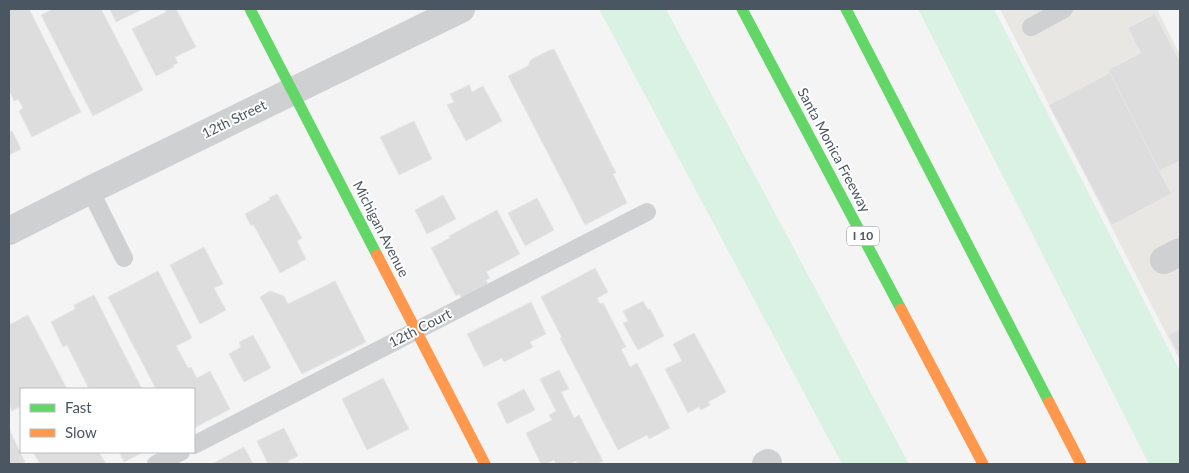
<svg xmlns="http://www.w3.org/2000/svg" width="1189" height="473" viewBox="0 0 1189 473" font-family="Lato,sans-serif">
<rect width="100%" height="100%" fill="#f4f4f4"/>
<polygon fill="#e8e7e3" points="1000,9 1157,9 1180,55 1180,361"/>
<g fill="#d9f2e3">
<polygon points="599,9 666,9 909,464 842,464"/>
<polygon points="918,9 994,9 1180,371 1180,464 1149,464"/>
</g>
<g fill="#ddddde" stroke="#e5e6e7">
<polygon points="9,9 29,9 81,112 32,137 19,111 23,108 18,99 14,101 9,90"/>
<polygon points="53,9 101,9 143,90 93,116 41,15"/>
<polygon points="110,9 143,9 116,22"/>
<polygon points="165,9 176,9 196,47 175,57 178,63 173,65 174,67 156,76 132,29 166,12"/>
<polygon points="1155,14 1180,62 1180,161 1159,171 1108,70 1141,53 1128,28"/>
<polygon points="554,49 616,173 613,174 627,203 585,225 508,76 528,66 530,61 534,58 548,51"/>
<polygon points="1110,73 1171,194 1112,225 1049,105"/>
<polygon points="469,85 472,92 483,86 502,121 466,141 447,105 454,102 450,94"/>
<polygon points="414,121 432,159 399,175 380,137"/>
<polygon points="9,128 10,132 12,131 21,149 9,155"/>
<polygon points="277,194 302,238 297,241 306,259 280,273 253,224 251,226 245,214 270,200 269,198"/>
<polygon points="443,195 456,219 427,234 415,210"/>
<polygon points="537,198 554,230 525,246 508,213"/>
<polygon points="497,210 520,254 486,272 490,278 486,280 488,284 462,298 459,294 456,296 431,248 450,238 449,236"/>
<polygon points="204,247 223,284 214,288 226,310 200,324 170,265"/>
<polygon points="595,268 608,292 597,298 600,304 603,303 626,347 621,349 630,367 637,363 670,428 649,439 647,435 618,450 560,338 562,338 541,297"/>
<polygon points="158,271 192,338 176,346 188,368 191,367 197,378 210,371 230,409 194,428 194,389 156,389 108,297"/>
<polygon points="335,281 366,342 302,374 260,297 270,291 284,296 288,304"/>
<polygon points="94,295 142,389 89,389 67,345 63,347 51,322 75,309 74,305"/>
<polygon points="643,301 648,310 650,309 664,336 638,350 623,323 628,321 623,311"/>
<polygon points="531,302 546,334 530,342 533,347 504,362 502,358 484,367 467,334"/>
<polygon points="28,315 67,389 21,389 21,406 12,411 9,404 9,325"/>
<polygon points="1180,329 1180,358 1169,335"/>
<polygon points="694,333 726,392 708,402 710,405 701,410 699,407 688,413 665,369 682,361 673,344"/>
<polygon points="253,335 271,368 244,382 229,354 241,347 239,342"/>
<polygon points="559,370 569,389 561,392 574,418 579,415 603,461 597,464 577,464 576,461 570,464 556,464 554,460 546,464 541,464 526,433 552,420 549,415 556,411 540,379"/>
<polygon points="383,378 409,429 367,450 342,399"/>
<polygon points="524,389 535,410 507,424 497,403"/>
<polygon points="284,428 298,456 288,461 289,464 268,464 257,441"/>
<polygon points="9,429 25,462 21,464 9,464"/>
<polygon points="244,447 253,464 212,464"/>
<polygon points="33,452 99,452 106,464 40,464"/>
<polygon points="119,452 144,452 124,462"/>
</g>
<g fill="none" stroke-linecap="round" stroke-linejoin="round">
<g stroke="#ced0d2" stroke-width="18">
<polyline points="1031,27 1064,9"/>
<polyline points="90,190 124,258"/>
<polyline points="194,445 647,212"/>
<polyline points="156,464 181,452"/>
</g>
<g stroke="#ced0d2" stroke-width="28">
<polyline points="9,231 90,190 461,9"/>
<polyline points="1164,260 1180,252"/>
<polyline points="766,464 768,463"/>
</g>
<g stroke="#63d668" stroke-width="11">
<polyline points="250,9 377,255"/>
<polyline points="742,9 901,309"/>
<polyline points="846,9 1049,402"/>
</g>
<g stroke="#ff974d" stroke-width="11">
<polyline points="377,255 485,464"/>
<polyline points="901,309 983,464"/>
<polyline points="1049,402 1081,464"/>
</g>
</g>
<g text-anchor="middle" stroke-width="4" stroke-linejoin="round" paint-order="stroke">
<rect fill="#fff" stroke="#808990" stroke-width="1" x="847" y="226.5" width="32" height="19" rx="4"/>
<g font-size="12" font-weight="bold" fill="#4a5661">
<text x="863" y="240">I 10</text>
</g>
<g font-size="14" fill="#4a5661" stroke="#fff">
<text transform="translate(234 119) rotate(-26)" y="5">12th Street</text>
<text transform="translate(834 150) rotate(62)" y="5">Santa Monica Freeway</text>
<text transform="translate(381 229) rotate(63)" y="5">Michigan Avenue</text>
<text transform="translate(420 328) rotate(-27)" y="5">12th Court</text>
</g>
</g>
<rect width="1189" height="473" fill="none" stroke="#4a5661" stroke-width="20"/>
<rect x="20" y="388" width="175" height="65" fill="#ffffff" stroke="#b7bbc0"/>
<rect x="30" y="404" width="25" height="8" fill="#63d668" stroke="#b7bbc0"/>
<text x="65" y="413" font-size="15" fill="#4a5661">Fast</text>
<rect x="30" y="429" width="25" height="8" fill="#ff974d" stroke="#b7bbc0"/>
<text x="65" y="438" font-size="15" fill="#4a5661">Slow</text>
</svg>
